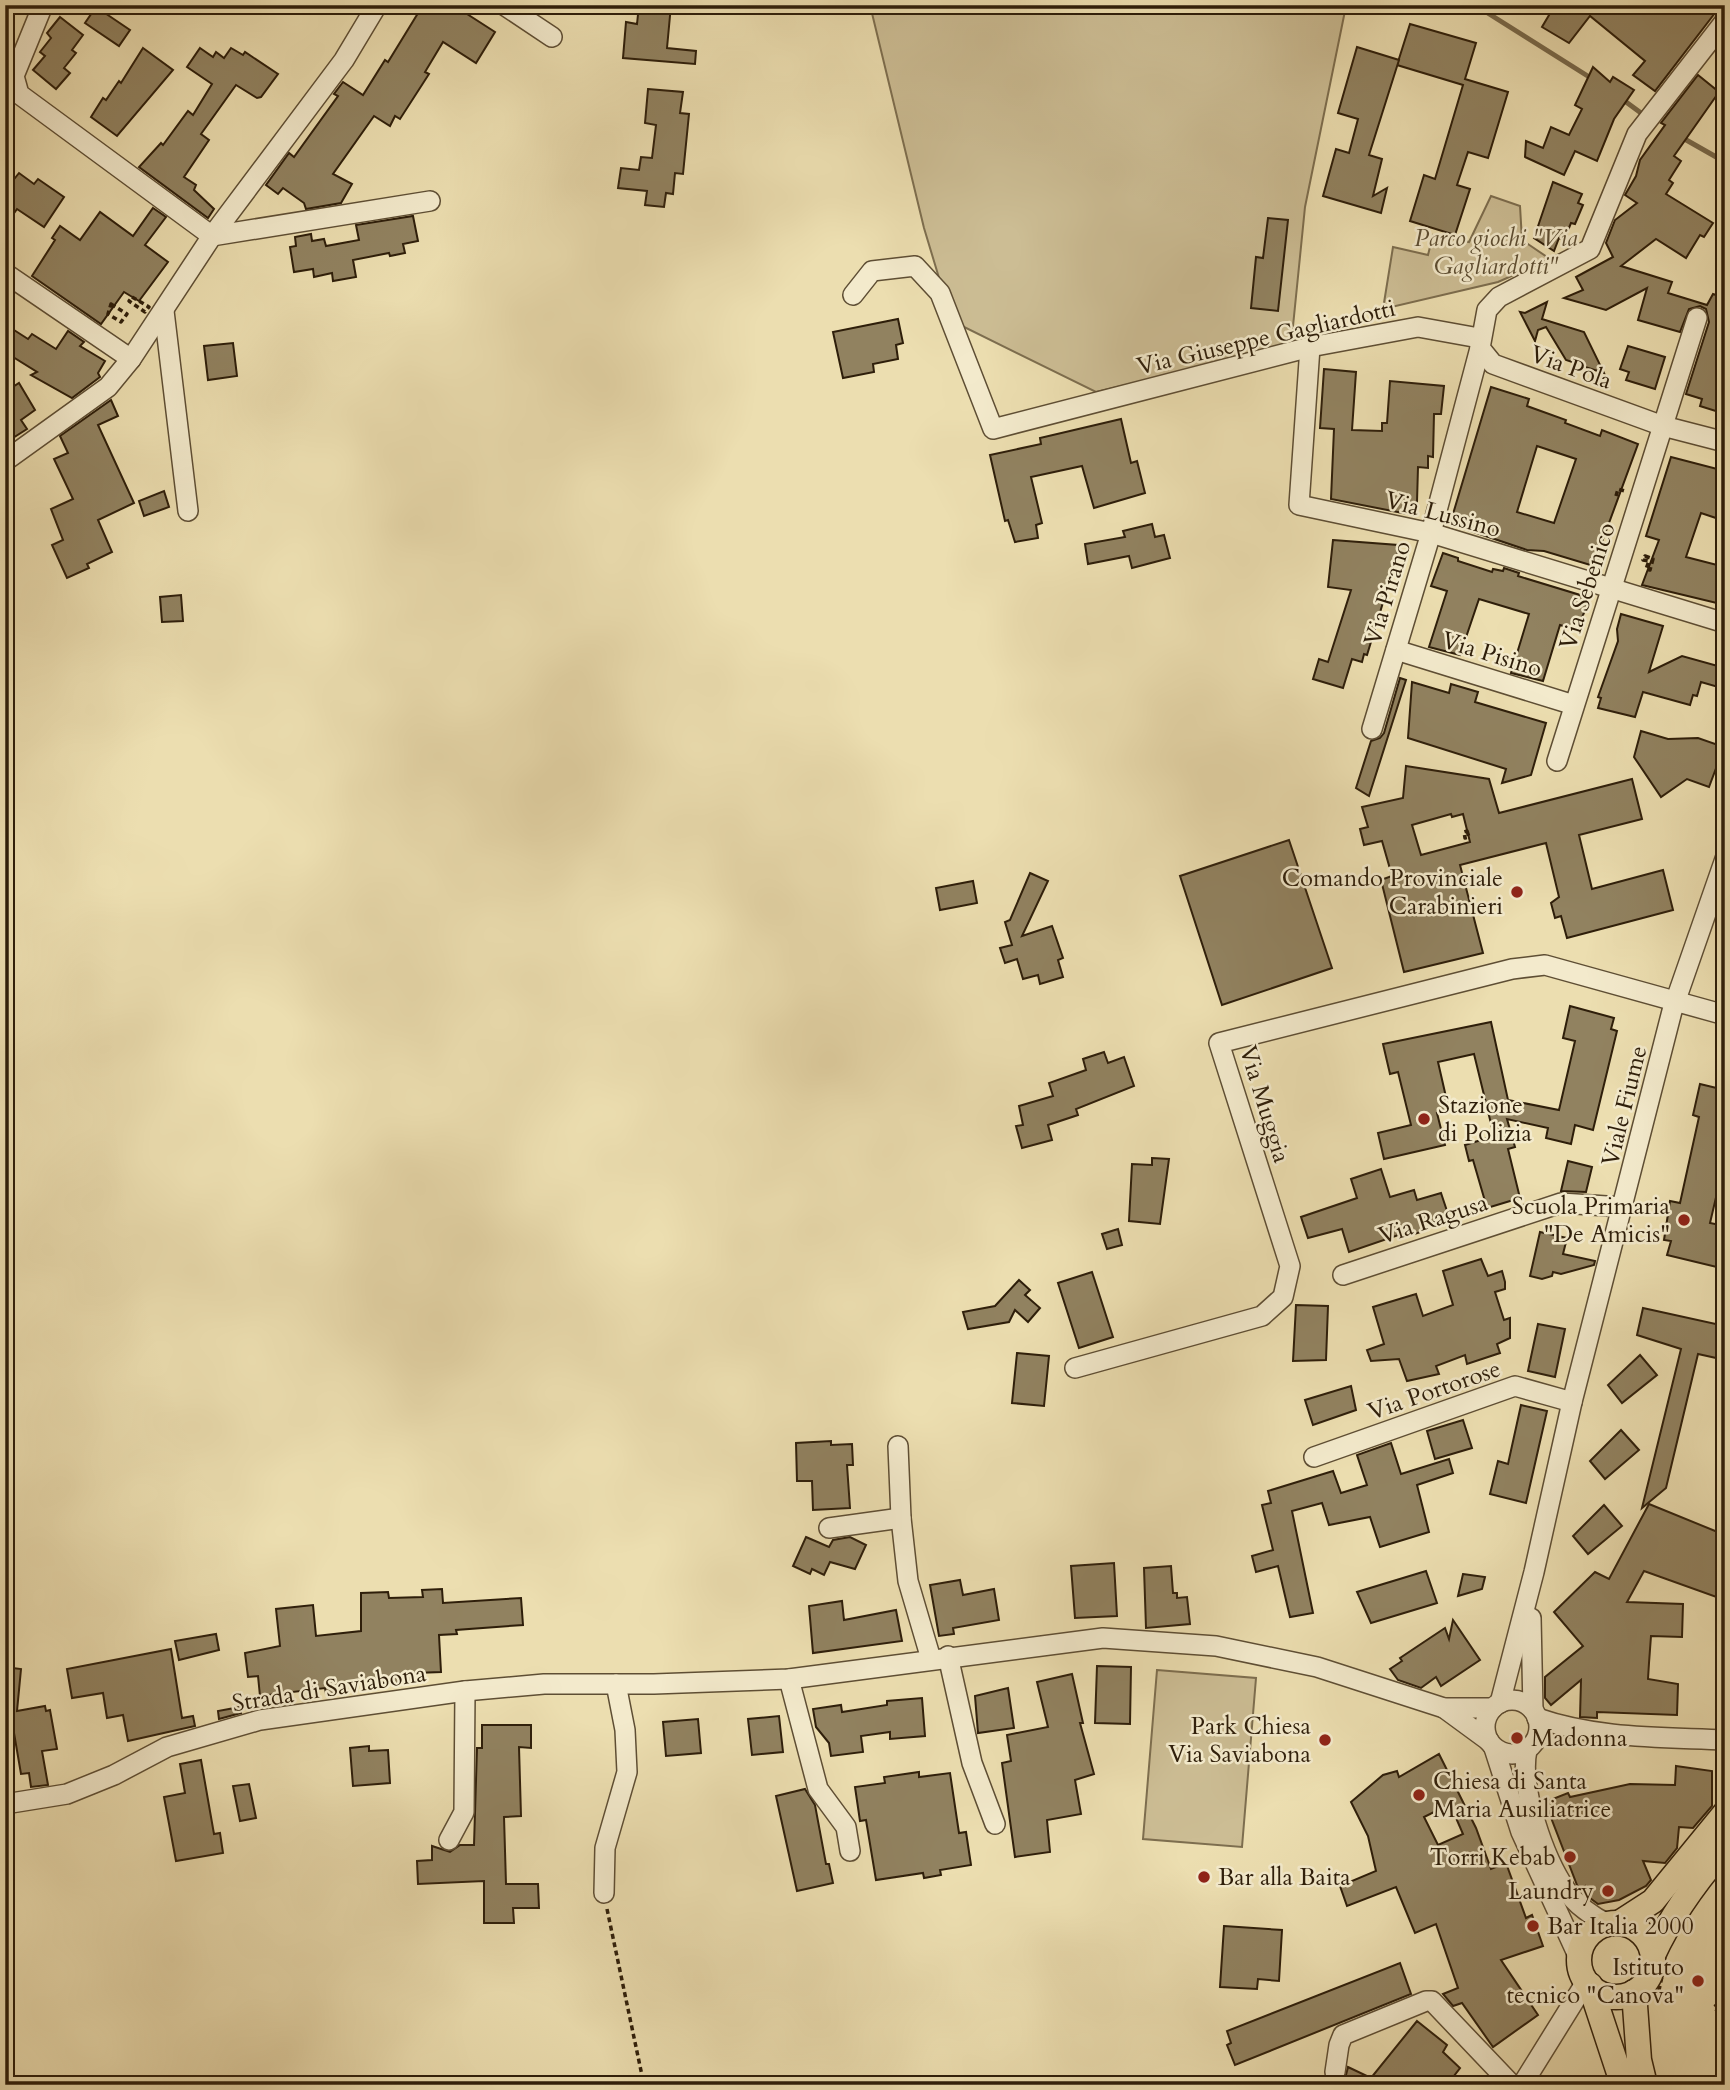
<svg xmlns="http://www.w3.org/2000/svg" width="1730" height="2090" viewBox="0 0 1730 2090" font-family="Cardo,serif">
<rect width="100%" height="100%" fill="#ecdeb0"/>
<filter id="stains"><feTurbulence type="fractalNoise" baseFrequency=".00286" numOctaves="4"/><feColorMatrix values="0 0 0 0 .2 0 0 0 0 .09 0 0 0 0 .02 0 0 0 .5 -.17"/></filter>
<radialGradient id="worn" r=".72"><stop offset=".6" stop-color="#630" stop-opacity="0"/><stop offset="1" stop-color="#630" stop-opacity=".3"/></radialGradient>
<g fill="#ccbd94" stroke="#7d6e4f" stroke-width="2">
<polygon points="870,5 1346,6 1305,207 1291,346 1096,392 952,321 924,228"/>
<polygon points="1491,196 1520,206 1522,240 1550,259 1498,282 1383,309 1393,247 1428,255 1433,235 1469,242"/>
<polygon points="1157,1670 1256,1678 1242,1847 1143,1839"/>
</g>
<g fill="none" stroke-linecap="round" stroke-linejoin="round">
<g stroke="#796a4c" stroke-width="5">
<polyline points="1475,5 1594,80"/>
<polyline points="1622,99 1641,113"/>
<polyline points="1681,137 1725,162"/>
</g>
</g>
<g fill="#918260" stroke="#2e1e0a" stroke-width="2" fill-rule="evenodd">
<polygon points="423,5 453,5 495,32 476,63 443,42 425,72 429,74 400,119 395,116 390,126 374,116 333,174 352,184 341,203 306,209 304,203 283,188 278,194 266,185 289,153 294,157 338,96 334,94 343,82 363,95 385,60 388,62"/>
<polygon points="639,5 671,5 667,48 696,51 695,64 623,58 626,22 637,24"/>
<polygon points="1555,5 1654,5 1660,10 1665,5 1725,5 1725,9 1715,13 1655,91 1633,75 1645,61 1590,16 1569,43 1542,27"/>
<polygon points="96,7 130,30 119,46 85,23"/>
<polygon points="60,17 83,35 72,50 76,53 64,68 70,73 56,89 33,70 45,56 40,52 51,38 47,33"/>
<polygon points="1410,24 1476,43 1465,79 1508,92 1488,158 1468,152 1457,185 1470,189 1455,235 1410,221 1424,175 1435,179 1463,85 1397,65"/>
<polygon points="1357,47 1399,60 1369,155 1382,159 1373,196 1387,188 1381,213 1323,196 1336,149 1349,153 1358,119 1338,113"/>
<polygon points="143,48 173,70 117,136 91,117 103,98 106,100 119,81 121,83"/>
<polygon points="200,48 213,57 216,52 224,58 231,48 243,55 245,52 278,74 261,97 257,98 236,85 201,134 209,140 184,177 196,185 194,190 214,209 208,218 139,167 161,143 163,145 188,111 193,115 212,84 187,67"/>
<polygon points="1593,67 1610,82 1613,77 1634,90 1614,119 1597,161 1575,151 1564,175 1525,157 1526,141 1543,148 1551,127 1569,135 1582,109 1575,105"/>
<polygon points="1698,75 1719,92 1674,156 1681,161 1669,180 1673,183 1666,194 1713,223 1704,237 1700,235 1686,258 1656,239 1621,266 1672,282 1668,293 1707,305 1713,294 1725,298 1725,414 1700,406 1702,399 1686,394 1709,322 1706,309 1700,306 1689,309 1680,332 1638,320 1647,288 1606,310 1564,298 1583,290 1576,277 1613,257 1606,243 1615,220 1637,203 1625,195 1636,176 1640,160 1665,125 1661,123"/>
<polygon points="648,89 683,92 680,113 689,114 683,174 675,173 673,194 666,193 664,207 645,205 647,191 618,188 621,168 639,170 641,157 652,158 656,125 645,123"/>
<polygon points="5,171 15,178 19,173 34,184 38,179 64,197 44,227 17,209 5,226"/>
<polygon points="1553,182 1582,194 1578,203 1583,205 1575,224 1571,223 1564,240 1559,238 1554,251 1534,238"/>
<polygon points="153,208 166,217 145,245 168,262 139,301 124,292 101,324 32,276 55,240 52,238 60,226 80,240 100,212 133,236"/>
<polygon points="413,216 418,241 403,244 405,253 390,256 389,253 353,260 356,277 333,281 332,273 314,277 313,269 294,272 290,247 296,246 295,237 311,234 312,241 324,239 326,246 359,240 356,225"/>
<polygon points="1268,218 1288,220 1278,311 1251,308 1256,257 1263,258"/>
<polygon points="1547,302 1542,319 1584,332 1604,373 1582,366 1580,360 1575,363 1566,360 1546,327 1538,330 1535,341 1520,312 1525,313"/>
<polygon points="898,319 903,343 896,345 898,359 873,364 874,372 843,378 833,332"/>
<polygon points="14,330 28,339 32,334 56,349 68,331 84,342 80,346 105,361 98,373 100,377 72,398 31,375 37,372 5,352 5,344"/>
<polygon points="233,343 237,376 208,380 204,346"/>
<polygon points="1628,346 1665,357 1655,389 1626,380 1629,372 1620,369"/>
<polygon points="1324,369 1356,372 1352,430 1382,431 1382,423 1387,423 1390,381 1444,386 1441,414 1434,414 1433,457 1428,456 1428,468 1418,467 1417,502 1413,502 1413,515 1331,499 1334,429 1320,428"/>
<polygon points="19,383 35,410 21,420 27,429 5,443 5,392"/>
<path d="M1491,387l38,12 -2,7 39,14 -1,3 35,13 2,-6 36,14 -36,98 -5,25 -53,-16 -17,-1 -77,-26zM1537,446l39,13 -22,64 -37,-11z"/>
<polygon points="111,400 118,416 98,425 134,503 98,520 112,552 87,564 89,568 67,578 52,545 63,540 51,509 73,499 54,459 68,453 60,436"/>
<polygon points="1121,419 1131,463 1137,461 1145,493 1094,508 1082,466 1031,477 1042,523 1036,525 1038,538 1015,542 1008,520 1005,521 990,455 1041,444 1040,438"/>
<polygon points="1671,457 1725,471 1725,521 1701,513 1686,557 1725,567 1725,605 1642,585 1659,540 1646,536"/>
<polygon points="164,491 169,507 144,516 139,501"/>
<polygon points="1152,524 1155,537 1164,535 1170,558 1132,568 1129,556 1088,564 1085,544 1125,537 1123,531"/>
<polygon points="1333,540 1398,545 1396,573 1392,573 1367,655 1364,654 1362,662 1352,659 1343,688 1313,679 1319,659 1328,662 1351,590 1328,587"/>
<polygon points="1443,553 1458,558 1458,561 1492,572 1493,569 1503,571 1504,568 1519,573 1518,576 1590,598 1577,630 1560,625 1543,681 1511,673 1529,614 1479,599 1460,655 1429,647 1447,591 1431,586"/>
<polygon points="181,595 183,621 162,622 160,597"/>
<polygon points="1621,614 1663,626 1649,672 1682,656 1725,668 1725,689 1701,682 1697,696 1693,695 1690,705 1643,692 1635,717 1598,708 1601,698 1598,697 1618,641 1617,629"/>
<polygon points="1400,678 1406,680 1369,796 1356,788 1371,741 1380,738 1384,733"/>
<polygon points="1412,682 1449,693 1451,684 1478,692 1475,702 1546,723 1531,775 1502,783 1506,769 1408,738"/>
<polygon points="1641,731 1668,739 1698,738 1724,747 1709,787 1687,779 1661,797 1634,757"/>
<path d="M1406,766l83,13 10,34 133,-34 10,40 -63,16 13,54 71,-19 10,40 -106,28 -6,-22 -6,2 -4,-15 8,-6 -13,-54 -86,22 23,88 -79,19 -23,-92 11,-4 -10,-35 -18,4 -4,-16 8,-2 -6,-20 41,-9zM1451,814l1,3 11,-3 7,28 -49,13 -9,-30z"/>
<polygon points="1289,840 1332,968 1222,1005 1180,876"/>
<polygon points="1030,873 1048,881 1022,936 1052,926 1063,958 1058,960 1063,977 1040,984 1038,975 1023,979 1017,959 1005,963 1000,948 1012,945 1005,922 1010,920"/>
<polygon points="973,881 977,903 940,910 936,888"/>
<polygon points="1570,1006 1614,1018 1611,1029 1617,1031 1593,1130 1575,1125 1571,1144 1546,1138 1548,1128 1507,1119 1515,1147 1508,1149 1520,1198 1487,1208 1473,1160 1469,1161 1465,1145 1494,1136 1474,1054 1438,1062 1449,1110 1437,1113 1445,1145 1384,1159 1378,1133 1411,1125 1398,1072 1390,1074 1383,1044 1491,1022 1508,1100 1559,1110 1575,1041 1563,1038"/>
<polygon points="1104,1052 1108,1063 1124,1057 1134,1086 1076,1109 1078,1115 1048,1125 1052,1140 1022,1148 1016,1126 1023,1125 1019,1106 1053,1096 1049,1083 1086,1070 1083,1059"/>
<polygon points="1700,1084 1725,1090 1725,1159 1710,1223 1725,1226 1725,1269 1667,1255 1671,1241 1664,1240 1670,1201 1680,1203 1699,1117 1693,1115"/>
<polygon points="1152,1158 1169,1159 1160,1224 1129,1221 1132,1164 1152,1165"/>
<polygon points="1568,1161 1592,1167 1586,1192 1561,1191"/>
<polygon points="1381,1169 1390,1197 1414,1190 1417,1200 1441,1193 1449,1217 1425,1225 1427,1230 1411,1235 1410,1231 1349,1252 1342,1229 1308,1238 1301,1217 1357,1198 1351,1179"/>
<polygon points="1118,1229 1122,1245 1107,1249 1102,1234"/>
<polygon points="1540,1232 1567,1238 1563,1254 1595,1261 1594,1265 1561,1274 1553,1272 1552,1276 1542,1279 1530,1276"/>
<polygon points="1481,1259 1488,1276 1502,1271 1505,1282 1505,1289 1495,1292 1504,1320 1510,1318 1510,1338 1497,1344 1500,1353 1467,1364 1465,1355 1436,1366 1439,1374 1407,1381 1399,1359 1371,1361 1367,1350 1384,1344 1373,1307 1416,1294 1423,1316 1453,1305 1443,1271"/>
<polygon points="1092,1272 1113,1337 1079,1348 1058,1283"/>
<polygon points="1019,1280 1030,1290 1025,1295 1040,1308 1028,1322 1015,1310 1009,1322 968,1329 963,1312 995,1306"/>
<polygon points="1296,1305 1328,1306 1326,1360 1293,1361"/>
<polygon points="1643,1308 1725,1326 1725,1360 1698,1354 1666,1488 1642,1508 1681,1349 1637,1335"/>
<polygon points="1538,1324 1565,1329 1555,1377 1528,1371"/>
<polygon points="1017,1353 1049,1356 1044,1406 1012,1403"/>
<polygon points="1640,1355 1657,1375 1622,1403 1608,1385"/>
<polygon points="1351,1386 1356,1410 1313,1425 1305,1400"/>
<polygon points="1521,1405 1547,1411 1526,1503 1490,1494 1498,1461 1508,1464"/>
<polygon points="1463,1420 1472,1448 1435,1459 1427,1431"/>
<polygon points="1621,1430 1639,1450 1605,1479 1590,1461"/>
<polygon points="831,1441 831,1445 852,1444 853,1465 847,1465 850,1508 813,1510 812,1481 797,1481 796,1443"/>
<polygon points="1391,1443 1401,1474 1449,1459 1453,1473 1417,1485 1429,1532 1380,1547 1370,1517 1329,1525 1322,1503 1292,1511 1313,1613 1290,1617 1278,1566 1256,1572 1252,1556 1273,1550 1262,1505 1271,1503 1268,1491 1333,1471 1341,1493 1367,1485 1357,1455"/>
<polygon points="1649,1504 1725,1535 1725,1591 1722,1599 1644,1571 1627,1602 1683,1604 1682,1637 1651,1636 1649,1663 1648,1679 1678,1684 1677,1715 1597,1712 1597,1718 1580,1717 1581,1680 1551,1705 1545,1698 1545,1677 1583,1646 1554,1612 1595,1572 1609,1579"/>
<polygon points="1604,1505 1622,1526 1588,1554 1573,1536"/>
<polygon points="806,1537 829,1547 833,1540 850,1537 866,1545 855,1569 830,1562 824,1575 812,1569 810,1574 793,1566"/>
<polygon points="1114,1563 1117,1616 1075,1618 1071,1566"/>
<polygon points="1171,1566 1173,1593 1177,1593 1177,1598 1187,1597 1190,1624 1146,1628 1144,1568"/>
<polygon points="1426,1571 1437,1603 1371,1623 1357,1592"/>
<polygon points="1463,1574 1485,1577 1482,1589 1458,1596"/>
<polygon points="960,1580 963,1595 994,1589 999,1620 953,1628 954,1634 939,1636 930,1585"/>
<polygon points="442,1589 443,1603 521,1598 523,1625 456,1630 457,1634 439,1635 441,1672 415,1673 415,1683 346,1683 347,1692 326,1694 325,1688 260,1696 258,1676 248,1677 245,1653 280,1646 276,1609 313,1605 316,1636 361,1631 361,1593 388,1592 389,1598 423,1597 422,1590"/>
<polygon points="842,1601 844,1620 896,1610 902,1641 813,1653 809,1606"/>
<polygon points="1453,1620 1480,1660 1441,1686 1436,1677 1421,1688 1398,1680 1390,1669 1402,1661 1400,1658 1445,1628 1449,1639"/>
<polygon points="216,1634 219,1650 179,1660 175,1641"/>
<polygon points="171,1649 182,1718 193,1716 195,1726 128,1741 123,1715 107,1718 103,1693 72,1698 67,1669"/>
<polygon points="1097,1666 1131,1667 1130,1724 1095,1723"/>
<polygon points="5,1667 21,1669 17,1711 45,1706 46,1711 50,1710 57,1749 42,1751 48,1785 31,1787 29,1773 21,1774 14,1733 5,1735"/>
<polygon points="1072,1674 1083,1723 1080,1723 1094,1774 1075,1780 1081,1814 1047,1820 1050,1852 1015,1857 1002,1763 1011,1761 1007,1735 1048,1727 1037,1682"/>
<polygon points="1008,1688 1014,1728 978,1733 975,1696"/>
<polygon points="922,1698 925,1736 890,1739 890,1732 861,1736 863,1752 831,1756 829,1743 816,1727 813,1709 841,1705 842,1712 887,1705 887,1701"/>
<polygon points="240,1707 241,1713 219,1719 218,1711"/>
<polygon points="779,1716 783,1752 752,1755 748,1719"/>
<polygon points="698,1719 701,1753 666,1756 663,1722"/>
<polygon points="482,1725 531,1725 531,1748 519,1747 521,1816 504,1817 506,1884 538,1884 539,1908 513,1908 514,1923 484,1923 484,1881 418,1884 417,1861 432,1860 432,1846 450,1852 460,1845 474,1845 477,1748 482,1748"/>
<polygon points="369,1746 369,1751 388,1750 390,1783 353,1786 350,1748"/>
<path d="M1439,1754l37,74 15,41 15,-6 20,55 6,-3 11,31 -42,14 37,55 -45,32 -31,-44 -9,3 -10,-12 15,-6 -22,-64 -21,9 -19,-46 -49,19 -7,-20 36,-15 -8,-35 -17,-34 32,-27 14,-4 2,6zM1450,1804l13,30 -25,11 -14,-28z"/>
<polygon points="201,1760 214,1834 220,1833 223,1853 176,1861 164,1797 185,1793 180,1764"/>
<polygon points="1676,1766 1712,1771 1712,1806 1693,1828 1679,1827 1677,1848 1665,1863 1643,1861 1651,1880 1646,1886 1619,1900 1598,1904 1590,1898 1585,1886 1580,1889 1577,1885 1545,1802 1568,1793 1570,1797 1630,1784 1675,1785"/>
<polygon points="919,1772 919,1777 950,1773 959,1833 966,1832 971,1865 940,1870 941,1875 924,1878 923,1873 876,1880 866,1820 860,1821 855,1787 885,1783 884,1777"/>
<polygon points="249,1784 256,1818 240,1821 233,1786"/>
<polygon points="805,1789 815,1805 826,1864 829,1864 833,1883 797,1891 776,1796"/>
<polygon points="1224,1926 1282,1930 1279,1981 1258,1979 1257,1989 1220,1987"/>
<polygon points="1400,1963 1411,1994 1235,2065 1227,2045 1231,2043 1227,2031"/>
<polygon points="1417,2021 1447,2045 1443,2052 1460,2068 1447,2085 1337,2085 1345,2079 1348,2067 1371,2078"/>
</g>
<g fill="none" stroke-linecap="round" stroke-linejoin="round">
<defs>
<g id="minor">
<polyline points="43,5 14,76 19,94 212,236 430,201"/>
<polyline points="504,5 552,37"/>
<polyline points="1725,21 1637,134 1590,249 1499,297 1487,310 1480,348 1493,364 1663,426 1725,442"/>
<polyline points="5,273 131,359"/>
<polyline points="853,295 872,271 915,266 940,293 993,429 1310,347 1418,327 1479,338"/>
<polyline points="164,311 188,511"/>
<polyline points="1310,347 1299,505 1431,533 1725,623"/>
<polyline points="5,461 108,387 131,359 212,236 344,60 377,5"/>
<polyline points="1396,650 1574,705"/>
<polyline points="1372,729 1431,533 1480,348"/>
<polyline points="1557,761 1697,318"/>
<polyline points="1343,1275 1561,1203 1622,1207"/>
<polyline points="1075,1368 1262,1316 1283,1297 1290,1266 1219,1043 1512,969 1545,965 1725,1015"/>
<polyline points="898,1446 901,1518 908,1581 931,1659"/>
<polyline points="1314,1457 1515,1386 1572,1402"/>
<polyline points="829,1528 901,1518"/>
<polyline points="1531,1618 1533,1710"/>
<polyline points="948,1656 972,1763 995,1824"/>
<polyline points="789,1679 818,1789 846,1827 850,1851"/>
<circle cx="1512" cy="1727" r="27"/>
<polyline points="1500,1703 1534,1572 1572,1402 1672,1011 1725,859"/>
<polyline points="1444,1708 1489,1741"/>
<path d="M1537,1718c60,21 125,19 188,22"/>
<polyline points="1494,1748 1521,1832 1579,1958"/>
<path d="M1527,1750c-8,37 17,108 39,140 9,14 27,27 42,34"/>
<polyline points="5,1804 67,1794 114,1775 167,1747 260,1720 465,1691 544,1684 654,1684 789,1679 1103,1638 1216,1646 1317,1667 1444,1708 1493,1708"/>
<polyline points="449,1840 464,1812 465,1691"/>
<polyline points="604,1893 605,1848 627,1772 625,1730 616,1684"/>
<polyline points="1335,2072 1339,2045 1343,2035 1426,2001 1432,2001 1512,2085"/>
<polyline points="1522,2085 1586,1982"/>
</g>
<g id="major">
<polyline points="1619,1923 1653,1901 1725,1813"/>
<circle cx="1616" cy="1960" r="37"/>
<path d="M1653,1955c18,-39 43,-74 72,-107"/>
<polyline points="1590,1985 1623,2085"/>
<polyline points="1634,1992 1639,2060 1645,2085"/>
</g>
</defs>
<use href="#minor" stroke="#5e4e34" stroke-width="22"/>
<use href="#major" stroke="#2e1e0a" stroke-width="27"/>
<g stroke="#2e1e0a" stroke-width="3.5" stroke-dasharray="5 3.5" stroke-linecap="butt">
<polygon points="132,297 149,307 145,312 129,301"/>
<polygon points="111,304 127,314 121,322 108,314"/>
<polyline points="1616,496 1618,489 1625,491"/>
<polygon points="1645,556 1653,559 1650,570 1646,569 1649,561 1643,560"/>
<polyline points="1725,690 1720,688 1718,693 1725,695"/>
<polygon points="1467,831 1469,837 1465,838 1464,832"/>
<polyline points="607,1909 644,2085"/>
<polyline points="1725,1998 1714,2007 1725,2020"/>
<polyline points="1657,1999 1663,1972"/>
</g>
<use href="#minor" stroke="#f3eacc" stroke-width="19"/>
<use href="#major" stroke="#ecdeb0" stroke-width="24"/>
</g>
<g fill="#8f2418" stroke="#f3eacc" stroke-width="2.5">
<circle cx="1517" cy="892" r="7"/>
<circle cx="1424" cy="1119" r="7"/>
<circle cx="1684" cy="1220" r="7"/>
<circle cx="1517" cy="1738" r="7"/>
<circle cx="1325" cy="1740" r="7"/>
<circle cx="1419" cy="1795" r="7"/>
<circle cx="1570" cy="1857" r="7"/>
<circle cx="1204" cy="1877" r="7"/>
<circle cx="1608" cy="1891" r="7"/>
<circle cx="1533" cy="1926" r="7"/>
<circle cx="1698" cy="1981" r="7"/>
</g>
<g text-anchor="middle" stroke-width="5" stroke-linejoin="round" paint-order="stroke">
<g font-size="24" font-style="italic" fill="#5d4e33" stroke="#f3eacc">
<text x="1496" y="246">Parco giochi "Via<tspan x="1496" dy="28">Gagliardotti"</tspan></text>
</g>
<g font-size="24" fill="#2e1e0a" stroke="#f3eacc">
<text transform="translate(1266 337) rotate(-13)" y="8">Via Giuseppe Gagliardotti</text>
<text transform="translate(1571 367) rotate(20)" y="8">Via Pola</text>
<text transform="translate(1443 514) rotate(15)" y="8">Via Lussino</text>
<text transform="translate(1587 586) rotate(-72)" y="8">Via Sebenico</text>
<text transform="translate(1387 593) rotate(-73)" y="8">Via Pirano</text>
<text transform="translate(1492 654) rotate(17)" y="8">Via Pisino</text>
<text transform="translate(1265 1104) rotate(73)" y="8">Via Muggia</text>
<text transform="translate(1624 1106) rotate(-76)" y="8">Viale Fiume</text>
<text transform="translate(1433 1219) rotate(-18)" y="8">Via Ragusa</text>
<text transform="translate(1434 1390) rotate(-19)" y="8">Via Portorose</text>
<text transform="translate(329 1688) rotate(-9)" y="8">Strada di Saviabona</text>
</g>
<g font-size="24" fill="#2e1e0a" stroke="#f3eacc" text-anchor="end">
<text x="1503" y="886">Comando Provinciale<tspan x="1503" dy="28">Carabinieri</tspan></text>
<text x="1438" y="1113" text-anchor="start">Stazione<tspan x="1438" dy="28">di Polizia</tspan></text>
<text x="1670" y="1214">Scuola Primaria<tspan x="1670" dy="28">"De Amicis"</tspan></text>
<text x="1311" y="1734">Park Chiesa<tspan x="1311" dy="28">Via Saviabona</tspan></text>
<text x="1531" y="1746" text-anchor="start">Madonna</text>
<text x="1433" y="1789" text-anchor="start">Chiesa di Santa<tspan x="1433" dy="28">Maria Ausiliatrice</tspan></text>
<text x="1556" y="1865">Torri Kebab</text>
<text x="1218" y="1885" text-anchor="start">Bar alla Baita</text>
<text x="1594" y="1899">Laundry</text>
<text x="1547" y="1934" text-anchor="start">Bar Italia 2000</text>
<text x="1684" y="1975">Istituto<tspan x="1684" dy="28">tecnico "Canova"</tspan></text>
</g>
</g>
<rect width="1730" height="2090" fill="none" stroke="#ecdeb0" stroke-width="28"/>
<rect x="7" y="7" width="1716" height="2076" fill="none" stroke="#2e1e0a" stroke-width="3.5"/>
<rect x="14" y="14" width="1702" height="2062" fill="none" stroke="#2e1e0a" stroke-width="2"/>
<rect width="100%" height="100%" filter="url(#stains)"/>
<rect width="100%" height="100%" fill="url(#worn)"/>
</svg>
